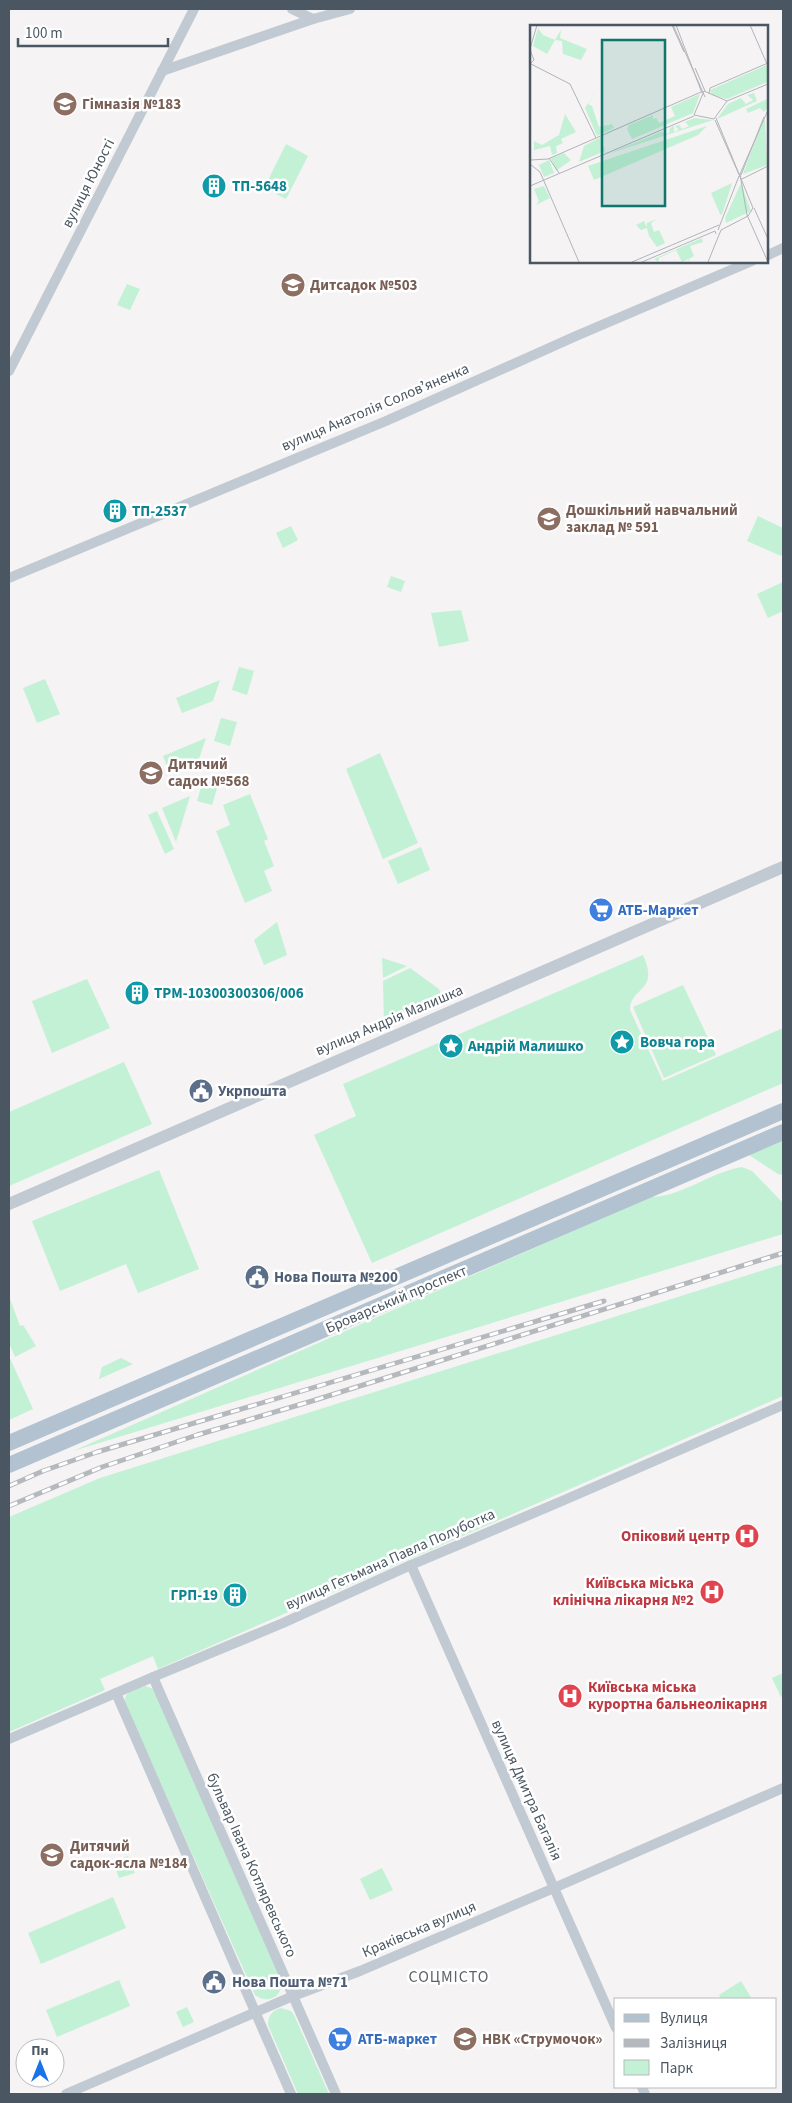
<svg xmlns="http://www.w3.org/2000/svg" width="792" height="2103" viewBox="0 0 792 2103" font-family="'Source Sans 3',sans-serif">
<rect width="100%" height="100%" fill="#f5f3f3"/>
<g fill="#c3f1d5">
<polygon points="286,144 308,156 286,199 264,188"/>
<polygon points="127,284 140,289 130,310 117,305"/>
<polygon points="758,516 783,528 783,552 781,556 747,541"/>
<polygon points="291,526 298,540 283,548 276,533"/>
<polygon points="391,576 405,581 401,592 387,587"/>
<polygon points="783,582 783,611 768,618 757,594"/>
<polygon points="461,610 469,641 439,647 431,613"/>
<polygon points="239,667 254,671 247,695 232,690"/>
<polygon points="45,679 60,714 37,723 23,688"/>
<polygon points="220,680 213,701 182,713 176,698"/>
<polygon points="221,718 237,722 230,746 214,741"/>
<polygon points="206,738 199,759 169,771 163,756"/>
<polygon points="380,753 418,843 383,859 346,769"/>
<polygon points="204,777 219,782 212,805 197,801"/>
<polygon points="250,794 268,839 264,841 274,866 264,871 272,891 245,903 216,831 230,825 223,805"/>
<polygon points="190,796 176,842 162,808"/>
<polygon points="157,811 174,849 165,854 148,815"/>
<polygon points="421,847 430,870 398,884 388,861"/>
<polygon points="277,922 287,955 264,965 254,940"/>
<path d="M643,955c17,38 -13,31 -13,55l33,71 120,-53v55l-411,180 -58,-128 42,-19 -13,-32z"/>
<polygon points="382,958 407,966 383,978"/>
<polygon points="410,968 439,989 442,997 384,1022 383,981"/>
<polygon points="87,979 110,1028 52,1053 32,1001"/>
<polygon points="683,985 716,1055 664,1078 633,1007"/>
<polygon points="124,1062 152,1124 9,1186 9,1112"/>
<polygon points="783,1139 783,1175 778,1174 749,1155"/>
<path d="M742,1167l10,4 31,32v31l-710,217 577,-254c32,0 60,-25 92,-30z"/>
<polygon points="159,1170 199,1269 138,1293 126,1264 60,1291 32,1221"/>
<polygon points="783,1264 783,1396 158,1669 153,1656 100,1679 105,1690 9,1732 9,1517 100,1478"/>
<polygon points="9,1296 20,1326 23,1325 36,1346 15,1357 9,1343"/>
<polygon points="9,1356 33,1409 9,1420"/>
<polygon points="121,1358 133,1364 99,1379 102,1367"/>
<polygon points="783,1673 783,1696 781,1697 772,1678"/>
<path d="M145,1686l9,3 128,294c-1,15 -15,21 -27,12l-130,-292c-2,-12 11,-14 20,-17z"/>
<polygon points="128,1856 135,1873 119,1878 113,1862"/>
<polygon points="382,1868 393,1890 370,1900 360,1879"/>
<polygon points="113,1897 126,1928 41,1964 28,1933"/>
<polygon points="119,1980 130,2006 57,2037 46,2010"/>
<polygon points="741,1981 752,1999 721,1999 719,1995"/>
<polygon points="187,2007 194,2022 183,2027 176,2012"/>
<path d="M281,2008l10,3 3,4 35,79h-31l-30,-69c0,-9 4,-15 13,-17z"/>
</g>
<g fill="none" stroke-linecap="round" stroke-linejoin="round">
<g stroke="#c1cad2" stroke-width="10">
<polyline points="292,9 313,19"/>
<polyline points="162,71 313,19 350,9"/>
<polyline points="766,256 783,248"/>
<polyline points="9,371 194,9"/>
<polyline points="9,578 386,421 576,336 752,261"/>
<polyline points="411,1565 616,2028"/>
<polyline points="153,1677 336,2094"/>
<polyline points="116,1693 291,2094"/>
<polyline points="9,1739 153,1677 283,1623 411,1565 562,1501 783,1405"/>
<polyline points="642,2087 645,2094"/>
<polyline points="66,2094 293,1996 360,1971 554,1888 783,1788"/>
</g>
<polyline stroke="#c1cad2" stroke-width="12" points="9,1204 783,867"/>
<g stroke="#b3c2d1" stroke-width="16">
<polyline points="9,1443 783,1111"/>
<polyline points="9,1465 783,1132"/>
</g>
<defs>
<g id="rail">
<polyline points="9,1486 43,1471 97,1452 604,1301"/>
<polyline points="9,1506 102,1467 197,1435 312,1401 783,1253"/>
</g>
</defs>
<use href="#rail" stroke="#b5b8bd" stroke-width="5"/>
<use href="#rail" stroke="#fff" stroke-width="3" stroke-dasharray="9" stroke-linecap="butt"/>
</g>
<defs>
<symbol id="school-disc" viewBox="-11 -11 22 22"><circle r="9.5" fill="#8d6e63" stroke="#fff"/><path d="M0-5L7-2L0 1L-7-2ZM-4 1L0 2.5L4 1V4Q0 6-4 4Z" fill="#fff"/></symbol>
<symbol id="building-disc" viewBox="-11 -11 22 22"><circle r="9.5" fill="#0f9aa8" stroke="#fff"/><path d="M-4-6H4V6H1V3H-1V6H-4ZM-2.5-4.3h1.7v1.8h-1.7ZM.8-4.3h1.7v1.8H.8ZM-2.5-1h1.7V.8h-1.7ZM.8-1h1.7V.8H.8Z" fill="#fff"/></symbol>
<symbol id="supermarket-disc" viewBox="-11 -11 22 22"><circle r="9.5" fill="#3f7fe0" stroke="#fff"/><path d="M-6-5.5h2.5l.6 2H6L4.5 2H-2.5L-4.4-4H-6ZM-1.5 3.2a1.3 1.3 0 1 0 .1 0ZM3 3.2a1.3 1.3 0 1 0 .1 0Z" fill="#fff"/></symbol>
<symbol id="sight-disc" viewBox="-11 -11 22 22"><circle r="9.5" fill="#0f9aa8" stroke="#fff"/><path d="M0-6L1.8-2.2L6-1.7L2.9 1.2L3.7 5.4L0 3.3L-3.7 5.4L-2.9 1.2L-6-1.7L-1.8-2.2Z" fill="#fff"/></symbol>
<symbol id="civic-disc" viewBox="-11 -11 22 22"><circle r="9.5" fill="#5c6f8a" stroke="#fff"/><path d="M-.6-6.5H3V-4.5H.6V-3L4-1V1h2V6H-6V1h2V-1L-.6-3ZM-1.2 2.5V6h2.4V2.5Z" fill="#fff"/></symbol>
<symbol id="hospital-disc" viewBox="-11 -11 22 22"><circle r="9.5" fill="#e0444e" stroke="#fff"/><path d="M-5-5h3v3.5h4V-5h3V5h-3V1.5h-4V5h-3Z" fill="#fff"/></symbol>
</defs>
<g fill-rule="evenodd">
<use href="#school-disc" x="51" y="90" width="28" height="28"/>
<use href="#building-disc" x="200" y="172" width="28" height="28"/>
<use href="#school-disc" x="279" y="271" width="28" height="28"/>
<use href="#building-disc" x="101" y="497" width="28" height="28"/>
<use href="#school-disc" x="535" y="505" width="28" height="28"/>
<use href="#school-disc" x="137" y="759" width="28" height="28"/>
<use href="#supermarket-disc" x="587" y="896" width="28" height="28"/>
<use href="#building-disc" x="123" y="979" width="28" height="28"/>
<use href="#sight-disc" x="608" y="1028" width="28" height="28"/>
<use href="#sight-disc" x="437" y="1032" width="28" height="28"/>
<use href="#civic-disc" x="187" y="1077" width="28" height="28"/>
<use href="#civic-disc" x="243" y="1263" width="28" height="28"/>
<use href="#hospital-disc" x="733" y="1522" width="28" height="28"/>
<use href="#hospital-disc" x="698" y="1578" width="28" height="28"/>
<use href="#building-disc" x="221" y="1581" width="28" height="28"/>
<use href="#hospital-disc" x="556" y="1682" width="28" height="28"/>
<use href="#school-disc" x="38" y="1841" width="28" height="28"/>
<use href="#civic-disc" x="200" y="1968" width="28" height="28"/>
<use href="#supermarket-disc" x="326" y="2025" width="28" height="28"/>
<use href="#school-disc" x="451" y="2025" width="28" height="28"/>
</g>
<g text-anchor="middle" stroke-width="5" stroke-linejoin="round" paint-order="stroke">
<g font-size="15" font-weight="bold" fill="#785e54" stroke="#fff" text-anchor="start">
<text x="82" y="109">Гімназія №183</text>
<text x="310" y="290">Дитсадок №503</text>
<text x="566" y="515">Дошкільний навчальний<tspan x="566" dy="17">заклад № 591</tspan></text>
<text x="168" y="769">Дитячий<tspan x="168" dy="17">садок №568</tspan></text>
<text x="70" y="1851">Дитячий<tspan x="70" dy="17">садок-ясла №184</tspan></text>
<text x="482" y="2044">НВК «Струмочок»</text>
</g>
<g font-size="15" fill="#4a5661" stroke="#fff">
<text transform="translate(88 183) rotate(-63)" y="5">вулиця Юності</text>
<text transform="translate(375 407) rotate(-23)" y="5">вулиця Анатолія Соловʼяненка</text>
<text transform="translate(389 1020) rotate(-23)" y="5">вулиця Андрія Малишка</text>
<text transform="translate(396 1299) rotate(-23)" y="5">Броварський проспект</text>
<text transform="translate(390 1559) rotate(-24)" y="5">вулиця Гетьмана Павла Полуботка</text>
<text transform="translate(527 1790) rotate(66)" y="5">вулиця Дмитра Багалія</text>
<text transform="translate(252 1865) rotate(66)" y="5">бульвар Івана Котляревського</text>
<text transform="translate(419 1929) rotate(-23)" y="5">Краківська вулиця</text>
</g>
<g font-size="15" font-weight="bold" fill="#0d838f" stroke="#fff" text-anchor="start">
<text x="232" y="191">ТП-5648</text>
<text x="132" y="516">ТП-2537</text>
<text x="154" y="998">ТРМ-10300300306/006</text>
<text x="640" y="1047">Вовча гора</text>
<text x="468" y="1051">Андрій Малишко</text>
<text x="218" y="1600" text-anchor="end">ГРП-19</text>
</g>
<g font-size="15" font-weight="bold" fill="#366cbe" stroke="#fff" text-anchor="start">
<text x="618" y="915">АТБ-Маркет</text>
<text x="358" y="2044">АТБ-маркет</text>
</g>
<g font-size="15" font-weight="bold" fill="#4e5e75" stroke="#fff" text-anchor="start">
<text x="218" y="1096">Укрпошта</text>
<text x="274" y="1282">Нова Пошта №200</text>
<text x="232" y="1987">Нова Пошта №71</text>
</g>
<g font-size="15" font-weight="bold" fill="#be3a42" stroke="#fff" text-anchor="end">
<text x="730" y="1541">Опіковий центр</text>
<text x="694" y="1588">Київська міська<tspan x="694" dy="17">клінічна лікарня №2</tspan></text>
<text x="588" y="1692" text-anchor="start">Київська міська<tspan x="588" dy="17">курортна бальнеолікарня</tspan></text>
</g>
<g font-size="16" letter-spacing="1" fill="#5f6368" stroke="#fff">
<text x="449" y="1982">СОЦМІСТО</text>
</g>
</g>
<g transform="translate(530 25)">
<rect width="238" height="238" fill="#f5f3f3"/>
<path d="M8,3l5,7 12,5 -8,14 -14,-8zM31,5l-1,8 27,11 -6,11 -18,-6 -1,-13 -7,-1zM237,40v17l-40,17 -15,-4 -2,-5zM67,64l-9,15 4,2 7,21 13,-3 2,4 -17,8 -12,-28zM224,68l3,8 -40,18 11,-15 13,-6 5,6 7,-4 -6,-5zM170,69l-7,19 -61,26 -5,-10 2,-4 24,-10v4l3,-1 3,5 16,-7 -4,-9zM237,74v9l-3,4 -4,-4 -12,5 -2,-4zM35,89l11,18 -15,7 2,4 -7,3 1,7 -5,2 -2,-9 -16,4v-9l8,4 17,-10zM164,93l19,2 -105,34 53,-22 8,2 1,-6 4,-2v6l5,-2 -4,-4 4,-1 3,4 7,-3 -4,-4zM235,95l2,45 -24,9 19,-52zM177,101l-9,9 -104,45 -6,-14zM71,112l4,14 -26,11 5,-16zM34,128l7,7 -15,11 -5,-13zM19,135l5,13 -10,4 -5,-12zM202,158l-10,32 -2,-1 -9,-21zM211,158l10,28 -25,12 -1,-5zM14,161l6,12 -14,7 3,-4 -5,-12zM127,194l-6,4 3,9 5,-2 6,13 -8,4 -8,-11 -2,-8 -6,2 -5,-5 8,-4 3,6v-4zM172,213l1,4 -13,4 4,10 -5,3 1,3 -2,-3 -6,3 -6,-12 -17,8 -1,4 -4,-3z" fill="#c3f1d5"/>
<path fill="none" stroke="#b1b4b9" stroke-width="1" d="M142,0l12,27M143,0l32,72M146,0l26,68M220,0l17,39M0,24l7,-24M0,25l4,10 -4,4M1,39l39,20 26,54M165,43l10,23M174,66l23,10 -13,18 -20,-4zM179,69l1,-6 58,-25M197,76l41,-17M238,85l-28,64 7,41 21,47M0,89v43M185,95l26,59M19,133l10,15M0,135l18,-1 153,-67M0,139l10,8 39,90M211,150l23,-58M212,154l26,-13M0,161l164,-70M224,183l14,31M188,205l21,-54M102,237l87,-37M112,237l73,-31 1,3M178,237l13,-32 27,-14 5,-8 -37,-90"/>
<path fill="#0f766e" fill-opacity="0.15" stroke="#0f766e" stroke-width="2.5" d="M72,15h63v166h-63z"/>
<rect width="238" height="238" fill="none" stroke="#4a5661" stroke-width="2.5"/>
</g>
<rect width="792" height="2103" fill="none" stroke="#4a5661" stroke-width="20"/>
<rect x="614" y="1998" width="162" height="90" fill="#ffffff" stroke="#b7bbc0"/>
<rect x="624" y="2014" width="25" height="8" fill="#b3c2d1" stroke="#b7bbc0"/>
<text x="660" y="2023" font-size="15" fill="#4a5661">Вулиця</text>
<rect x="624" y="2039" width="25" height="8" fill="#b5b8bd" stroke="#b7bbc0"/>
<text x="660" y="2048" font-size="15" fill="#4a5661">Залізниця</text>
<rect x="624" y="2060" width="25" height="15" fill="#c3f1d5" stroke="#b7bbc0"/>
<text x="660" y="2073" font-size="15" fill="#4a5661">Парк</text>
<g transform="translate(40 2063)"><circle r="24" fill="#ffffff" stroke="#b7bbc0"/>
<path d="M0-4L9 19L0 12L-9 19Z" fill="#1a73e8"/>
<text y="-8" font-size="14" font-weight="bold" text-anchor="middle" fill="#4a5661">Пн</text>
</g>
<path d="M18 38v8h150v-8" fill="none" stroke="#4a5661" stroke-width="2.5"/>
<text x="25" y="38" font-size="15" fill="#4a5661" stroke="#ffffff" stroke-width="4" paint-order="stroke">100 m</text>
</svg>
